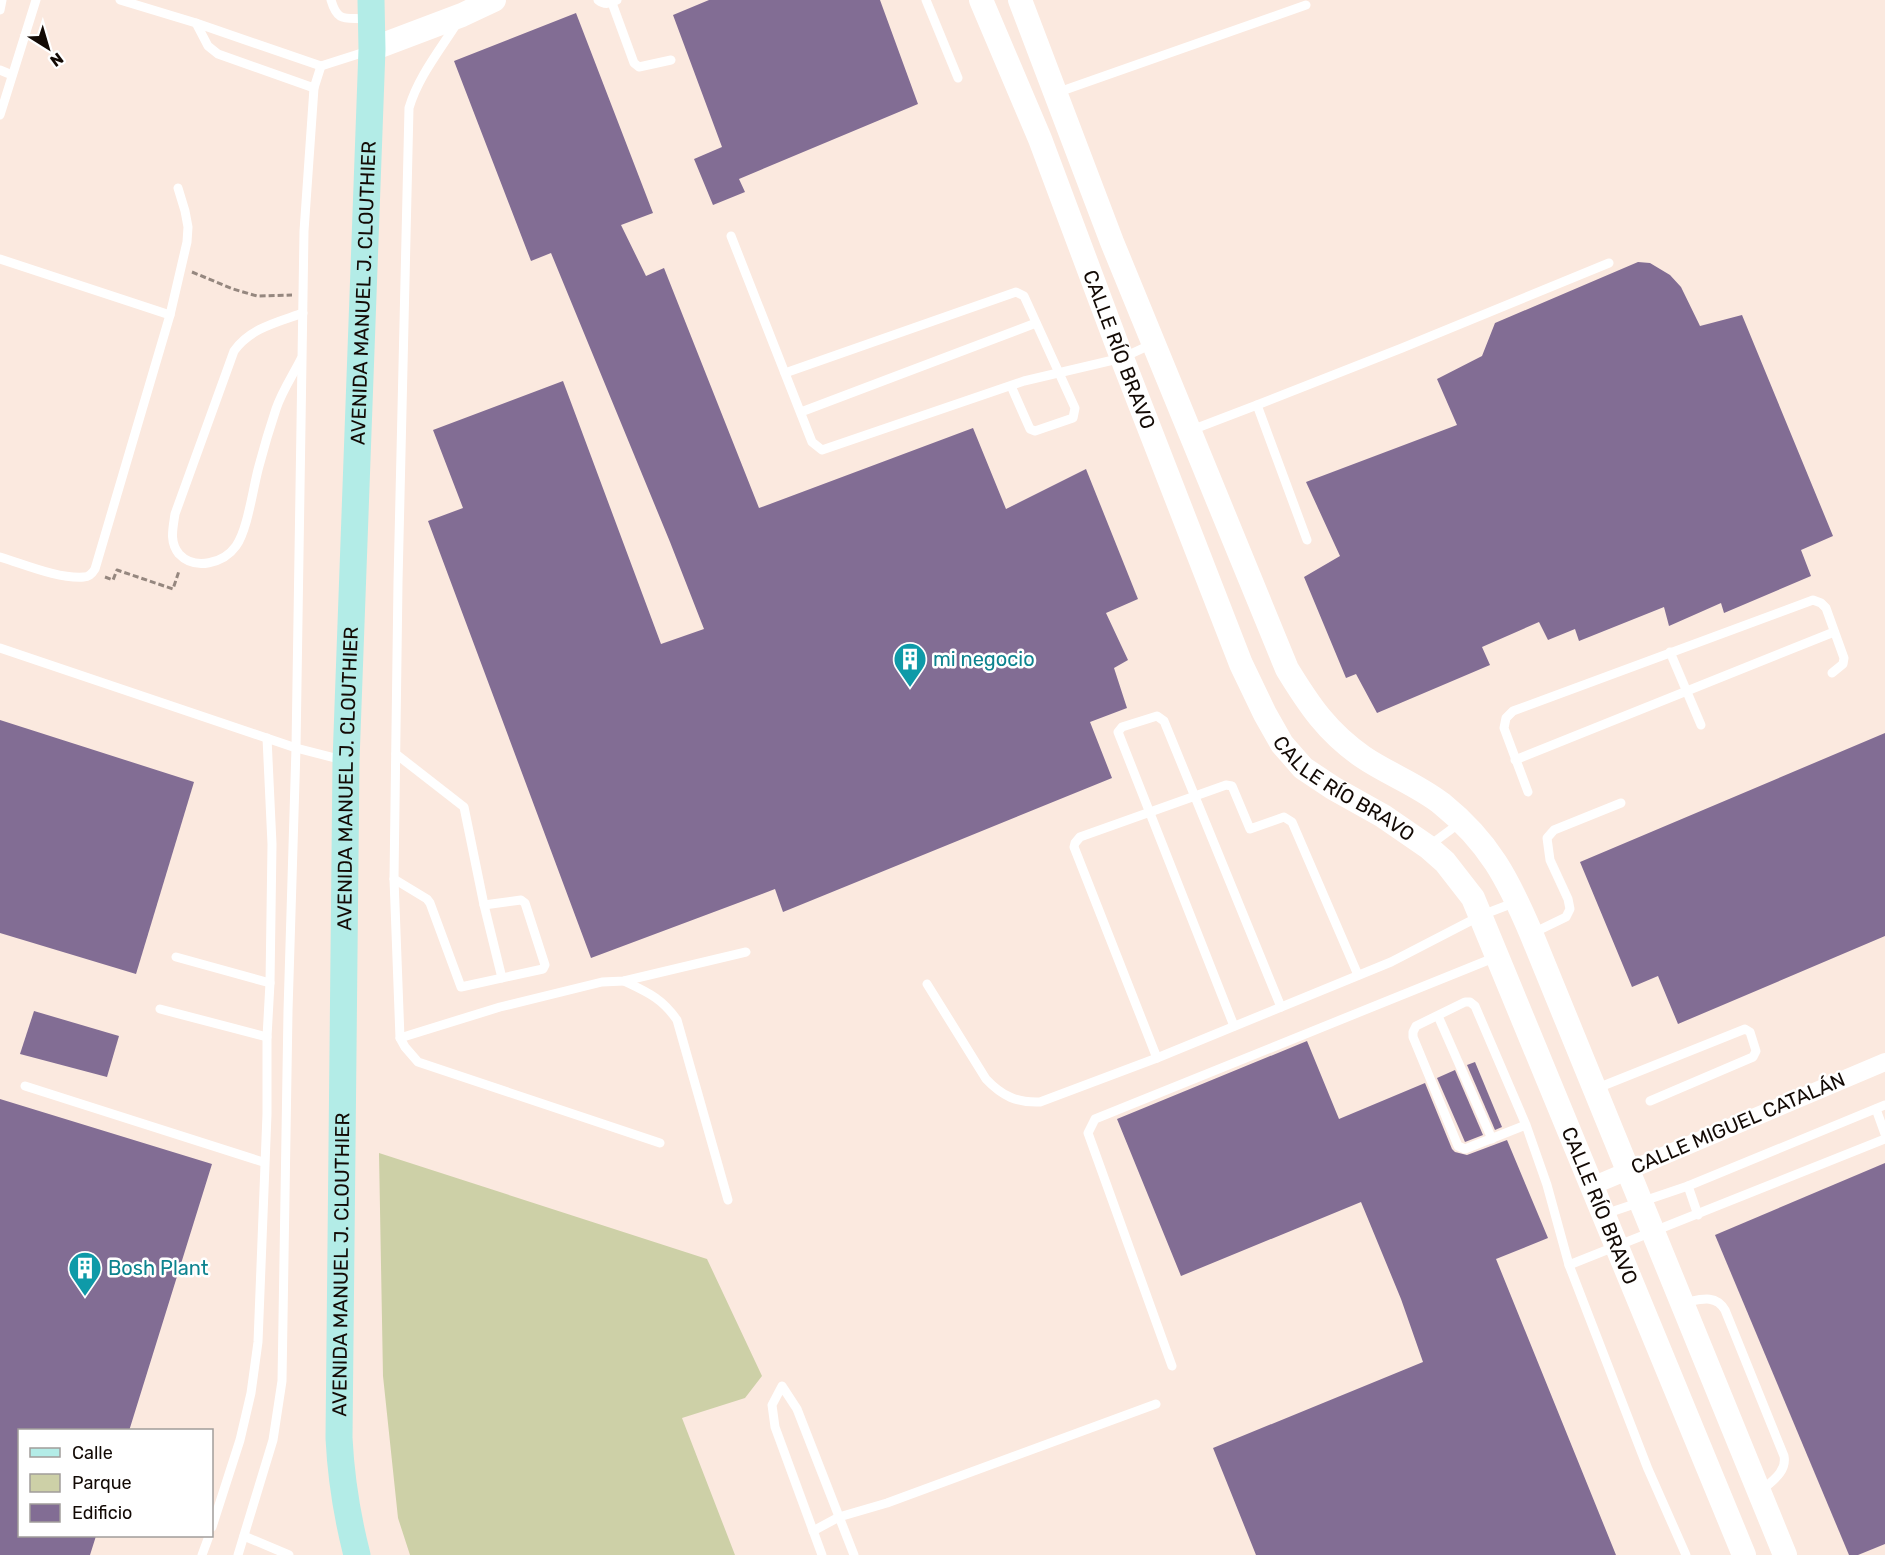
<svg xmlns="http://www.w3.org/2000/svg" width="1885" height="1555" viewBox="0 0 1885 1555" font-family="Rubik,sans-serif">
<rect width="100%" height="100%" fill="#fbe9df"/>
<polygon fill="#cdd0a7" points="379,1153 707,1259 762,1376 745,1398 682,1418 735,1555 410,1555 398,1518 383,1376"/>
<g fill="#826d94">
<polygon points="709,0 880,0 918,104 739,179 745,192 713,205 694,159 722,147 673,15"/>
<polygon points="576,13 653,213 621,225 646,276 664,268 759,508 973,428 1006,509 1086,469 1138,599 1106,613 1128,660 1114,668 1127,708 1090,722 1112,778 783,912 775,889 591,958 428,521 463,508 433,430 563,381 661,644 704,629 670,542 551,253 531,261 454,61"/>
<polygon points="1638,262 1650,263 1670,275 1681,287 1700,326 1742,315 1833,536 1801,550 1811,576 1724,613 1721,603 1669,626 1664,607 1579,641 1575,629 1548,640 1539,622 1482,647 1490,665 1377,713 1356,674 1346,678 1304,577 1340,556 1306,482 1457,425 1437,379 1482,356 1495,323"/>
<polygon points="0,720 194,782 136,974 0,933"/>
<polygon points="1885,733 1885,936 1678,1024 1658,976 1632,987 1580,862"/>
<polygon points="34,1011 119,1036 107,1077 20,1054"/>
<polygon points="1307,1041 1339,1119 1425,1083 1452,1149 1455,1152 1467,1155 1507,1140 1548,1238 1496,1259 1616,1555 1256,1555 1213,1448 1423,1362 1401,1299 1361,1202 1181,1276 1117,1119"/>
<polygon points="1475,1062 1502,1127 1495,1130 1467,1065"/>
<polygon points="1455,1070 1483,1135 1465,1142 1437,1078"/>
<polygon points="0,1099 212,1164 129,1431 20,1431 20,1536 96,1536 90,1555 0,1555"/>
<polygon points="1885,1163 1885,1544 1858,1555 1849,1555 1715,1235"/>
</g>
<g fill="none" stroke-linecap="round" stroke-linejoin="round">
<g stroke="#95877f" stroke-width="3" stroke-dasharray="6 3" stroke-linecap="butt">
<polyline points="192,272 233,289 257,296 292,295"/>
<polyline points="105,577 113,580 117,570 173,589 179,571"/>
</g>
<g stroke="#fff" stroke-width="9">
<polyline points="120,0 196,23 321,66 368,51"/>
<path d="M331,0c7,24 15,17 37,19"/>
<path d="M598,0c6,5 13,4 19,0"/>
<polyline points="926,0 958,78"/>
<polyline points="612,3 634,63 639,67 671,60"/>
<polyline points="0,10 2,0"/>
<polyline points="196,23 208,46 218,54 314,88"/>
<path d="M457,23c-17,27 -39,54 -48,85l-11,474 -4,297 6,159 5,9 13,15 242,81"/>
<polyline points="0,70 12,75"/>
<polyline points="1056,93 1306,5"/>
<polyline points="0,115 36,0"/>
<polyline points="731,236 812,442 822,450 1024,381 1122,358 1152,344"/>
<polyline points="0,259 170,315"/>
<path d="M301,359c-8,16 -19,32 -25,50 -6,18 -12,38 -17,57 -6,21 -11,63 -23,80 -12,17 -41,25 -57,8 -10,-12 -6,-26 -4,-40l59,-163c16,-23 44,-29 69,-38"/>
<polyline points="785,373 1016,292 1024,296 1075,408 1073,418 1035,431 1030,429 1011,386"/>
<polyline points="1257,405 1402,348 1609,263"/>
<polyline points="801,412 1036,323"/>
<polyline points="1189,431 1257,405 1307,540"/>
<path d="M0,557c24,7 58,22 84,20 5,0 8,-3 11,-8l75,-254 17,-73 1,-15 -3,-16 -7,-23"/>
<polyline points="0,648 296,748 343,760"/>
<polyline points="1670,652 1701,725"/>
<polyline points="396,754 464,807 484,905 502,978"/>
<polyline points="1515,760 1834,632"/>
<polyline points="1528,792 1504,728 1506,718 1513,711 1813,600 1821,603 1826,608 1844,658 1843,664 1832,673"/>
<polyline points="1430,845 1461,822"/>
<polyline points="394,879 427,899 430,903 461,987 543,969 545,965 525,903 521,900 484,905"/>
<polyline points="1533,933 1566,917 1570,909 1568,899 1550,860 1547,838 1554,830 1621,803"/>
<polyline points="176,957 270,983"/>
<path d="M624,981c23,11 38,17 53,39l51,180"/>
<path d="M927,984l59,95c16,17 31,24 54,23l117,-44 234,-96 91,-47 34,-13"/>
<polyline points="160,1009 267,1037"/>
<polyline points="1438,1016 1492,1139"/>
<polyline points="1234,1026 1118,732 1122,727 1157,716 1164,721 1281,1007"/>
<polyline points="400,1038 500,1007 602,982 624,981 746,952"/>
<polyline points="1157,1058 1074,847 1075,843 1080,837 1226,785 1232,786 1250,829 1284,817 1292,822 1358,975"/>
<polyline points="25,1086 263,1162"/>
<polyline points="1595,1089 1745,1029 1750,1032 1756,1051 1753,1057 1650,1101"/>
<polyline points="1876,1109 1885,1134"/>
<polyline points="1526,1125 1465,1149 1458,1146 1413,1037 1413,1032 1416,1026 1465,1002 1470,1002 1475,1006 1526,1125 1547,1185 1569,1265 1648,1469 1686,1555"/>
<polyline points="1605,1214 1688,1186"/>
<polyline points="1698,1215 1688,1186 1885,1105"/>
<polyline points="1569,1265 1885,1139"/>
<path d="M1682,1303c17,-3 33,-10 43,7l59,146c3,16 -12,25 -23,35"/>
<polyline points="1172,1366 1088,1133 1095,1119 1496,957"/>
<polyline points="212,1527 240,1440 251,1393 258,1342 267,1114 267,1037 270,983 272,844 267,738"/>
<polyline points="813,1531 839,1517 887,1503 1156,1404"/>
<polyline points="244,1536 289,1555"/>
<polyline points="202,1555 209,1536"/>
<polyline points="238,1555 273,1440 282,1381 288,1011 296,748 304,231 314,88 321,66"/>
<polyline points="822,1555 775,1427 772,1405 782,1386 797,1409 854,1555"/>
</g>
<polyline stroke="#fff" stroke-width="18" points="1592,1186 1885,1062"/>
<g stroke="#fff" stroke-width="24">
<path id="s1" d="M981,0l59,139 82,219 119,306 24,50 17,30 21,24 30,20 50,28 45,31 17,15 28,36 271,657"/>
<path d="M1020,0l92,242 175,427c22,36 40,63 76,88 25,17 55,28 79,47 47,38 66,75 89,129l254,622"/>
<polyline points="372,49 462,15 494,0"/>
</g>
<path stroke="#b3ece7" stroke-width="27" id="s2" d="M357,1555c-10,-39 -16,-77 -18,-117l7,-677 26,-712 -1,-49"/>
</g>
<defs>
<symbol id="building-pin" viewBox="-11 -11 22 30"><path d="M0 17L-7.5 6A9.5 9.5 0 1 1 7.5 6Z" fill="#0f9aa8" stroke="#fff"/><path d="M-4-6H4V6H1V3H-1V6H-4ZM-2.5-4.3h1.7v1.8h-1.7ZM.8-4.3h1.7v1.8H.8ZM-2.5-1h1.7V.8h-1.7ZM.8-1h1.7V.8H.8Z" fill="#fff"/></symbol>
</defs>
<g fill-rule="evenodd">
<use href="#building-pin" x="891" y="640" width="38" height="52"/>
<use href="#building-pin" x="66" y="1249" width="38" height="52"/>
</g>
<g text-anchor="middle" stroke-width="5" stroke-linejoin="round" paint-order="stroke">
<g font-size="20" fill="#130a05" stroke="#fff">
<text dy="7" stroke="none"><textPath href="#s2" startOffset="1264">AVENIDA MANUEL J. CLOUTHIER</textPath></text>
<text dy="7" stroke="none"><textPath href="#s1" startOffset="376">CALLE RÍO BRAVO</textPath></text>
<text dy="7" stroke="none"><textPath href="#s2" startOffset="778">AVENIDA MANUEL J. CLOUTHIER</textPath></text>
<text dy="7" stroke="none"><textPath href="#s1" startOffset="880">CALLE RÍO BRAVO</textPath></text>
<text transform="translate(1738 1123) rotate(-23)" y="7">CALLE MIGUEL CATALÁN</text>
<text dy="7" stroke="none"><textPath href="#s1" startOffset="1384">CALLE RÍO BRAVO</textPath></text>
<text dy="7" stroke="none"><textPath href="#s2" startOffset="292">AVENIDA MANUEL J. CLOUTHIER</textPath></text>
</g>
<g font-size="20" fill="#0d838f" stroke="#fff" text-anchor="start">
<text x="933" y="666">mi negocio</text>
<text x="108" y="1275">Bosh Plant</text>
</g>
</g>
<rect x="18" y="1429" width="195" height="108" fill="#ffffff" stroke="#a19d9b" stroke-width="1.5"/>
<rect x="30" y="1448" width="30" height="9" fill="#b3ece7" stroke="#a19d9b" stroke-width="1.5"/>
<text x="72" y="1459" font-size="18" fill="#130a05">Calle</text>
<rect x="30" y="1474" width="30" height="18" fill="#cdd0a7" stroke="#a19d9b" stroke-width="1.5"/>
<text x="72" y="1489" font-size="18" fill="#130a05">Parque</text>
<rect x="30" y="1504" width="30" height="18" fill="#826d94" stroke="#a19d9b" stroke-width="1.5"/>
<text x="72" y="1519" font-size="18" fill="#130a05">Edificio</text>
<g transform="translate(48 48) rotate(143)" stroke="#ffffff" stroke-width="4.5" paint-order="stroke">
<path d="M0-4.5L10 22L0 15L-10 22Z" fill="#130a05"/>
<text y="-9" font-size="16" font-weight="bold" text-anchor="middle" fill="#130a05">N</text>
</g>
</svg>
